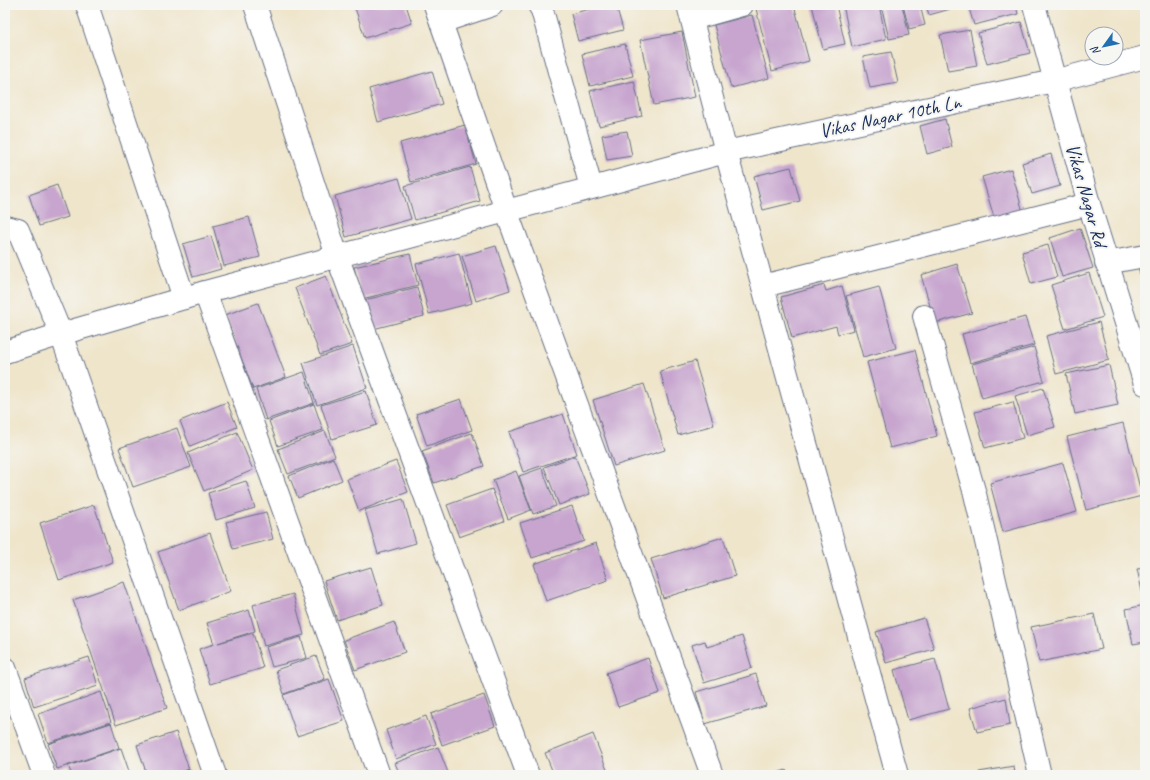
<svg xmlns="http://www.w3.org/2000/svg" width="1150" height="780" viewBox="0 0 1150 780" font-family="Caveat,sans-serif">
<rect width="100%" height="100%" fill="#f6f6f2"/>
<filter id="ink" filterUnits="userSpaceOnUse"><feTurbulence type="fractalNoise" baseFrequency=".025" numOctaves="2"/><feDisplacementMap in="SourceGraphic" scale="8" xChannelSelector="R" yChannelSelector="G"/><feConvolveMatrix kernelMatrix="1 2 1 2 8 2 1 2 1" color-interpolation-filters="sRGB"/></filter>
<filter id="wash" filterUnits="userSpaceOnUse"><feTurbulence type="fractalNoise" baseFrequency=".012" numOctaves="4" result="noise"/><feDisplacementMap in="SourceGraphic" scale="16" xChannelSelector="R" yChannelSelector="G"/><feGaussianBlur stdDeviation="0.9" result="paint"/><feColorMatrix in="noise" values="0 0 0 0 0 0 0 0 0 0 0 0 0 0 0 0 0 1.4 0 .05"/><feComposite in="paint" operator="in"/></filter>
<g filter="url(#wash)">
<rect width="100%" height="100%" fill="#efe5cb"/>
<g id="blocks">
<g fill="#c7a5cf">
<polygon points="354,5 406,5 412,23 365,38"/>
<polygon points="604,5 616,5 623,30 578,41 571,14"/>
<polygon points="774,5 794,5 809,61 772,71 756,9"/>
<polygon points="812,5 836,5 845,44 823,49"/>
<polygon points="843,5 879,5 886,39 852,47"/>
<polygon points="881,5 902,5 909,35 889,39"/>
<polygon points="903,5 920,5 925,25 909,29"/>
<polygon points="926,5 961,5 961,6 929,15"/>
<polygon points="968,5 1016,5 1018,14 974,25"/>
<polygon points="752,15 769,78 731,88 714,25"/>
<polygon points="1021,22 1030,53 987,64 978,33"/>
<polygon points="970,30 977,66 948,71 940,35"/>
<polygon points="682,32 695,97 654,105 640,40"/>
<polygon points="625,44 633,76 590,86 582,54"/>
<polygon points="891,52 898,83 870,88 863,57"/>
<polygon points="432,71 442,104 378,122 369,89"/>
<polygon points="634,81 642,116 599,126 590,91"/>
<polygon points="945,119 952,147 927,154 920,126"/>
<polygon points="465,125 476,164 411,182 400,143"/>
<polygon points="627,131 632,156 607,160 602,135"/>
<polygon points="1051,154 1060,186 1032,194 1022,163"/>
<polygon points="470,167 480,201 415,220 405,186"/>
<polygon points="791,167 800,201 763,210 754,176"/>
<polygon points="1011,169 1024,216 996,224 982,177"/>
<polygon points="399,178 411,219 346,237 335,196"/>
<polygon points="57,185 68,217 39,226 29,195"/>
<polygon points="249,217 260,257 224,266 213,226"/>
<polygon points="1080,228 1093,268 1062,277 1050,238"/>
<polygon points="211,236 221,269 193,277 183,244"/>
<polygon points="1048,245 1057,277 1031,284 1022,252"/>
<polygon points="496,246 510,290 476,301 462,256"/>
<polygon points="459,253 472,303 429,314 416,264"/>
<polygon points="410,254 418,285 362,299 354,267"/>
<polygon points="957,264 972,313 935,323 921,275"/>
<polygon points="1145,265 1145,290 1138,267"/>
<polygon points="1089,273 1103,317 1065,329 1051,285"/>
<polygon points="326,276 352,344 320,355 295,288"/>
<polygon points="824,285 826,291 842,286 854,330 838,334 836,326 792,338 781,297"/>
<polygon points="417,287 424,316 373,329 365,300"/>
<polygon points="879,287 896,348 863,357 846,296"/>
<polygon points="258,303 286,377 253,389 225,315"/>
<polygon points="1025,317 1034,345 970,363 962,334"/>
<polygon points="1099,322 1109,360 1056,374 1046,336"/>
<polygon points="353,346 367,388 317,405 303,363"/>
<polygon points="1034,347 1044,381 982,398 972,364"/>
<polygon points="915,350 937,436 890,448 867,362"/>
<polygon points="695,361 714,425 678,435 660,371"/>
<polygon points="1109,365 1118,405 1075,414 1066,374"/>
<polygon points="304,372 314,403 266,420 256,389"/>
<polygon points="644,384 665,450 614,466 593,400"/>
<polygon points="1043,388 1055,427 1027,435 1015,396"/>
<polygon points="366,391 377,425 332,439 321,405"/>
<polygon points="461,399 472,430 427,446 416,414"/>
<polygon points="227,402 237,427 190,446 180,421"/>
<polygon points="1013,402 1023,438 985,448 975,412"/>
<polygon points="314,404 323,430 278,446 269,421"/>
<polygon points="563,414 577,454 523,472 509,432"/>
<polygon points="1123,423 1142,496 1086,510 1067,437"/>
<polygon points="177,428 191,467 133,487 119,448"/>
<polygon points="325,431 335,456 288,474 278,449"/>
<polygon points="237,432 253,470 204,491 188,453"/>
<polygon points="472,433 484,466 434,483 422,451"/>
<polygon points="575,456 590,494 559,505 544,467"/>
<polygon points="333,458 342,480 298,498 289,476"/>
<polygon points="396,461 408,492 359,511 347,479"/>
<polygon points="1063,463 1077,512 1003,532 990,483"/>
<polygon points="542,468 556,506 533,514 519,476"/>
<polygon points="516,471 531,510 508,519 493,480"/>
<polygon points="246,481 255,508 216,520 208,493"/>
<polygon points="492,489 504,521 459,537 447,505"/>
<polygon points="403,499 416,543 378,554 365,510"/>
<polygon points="94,505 113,562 59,580 40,523"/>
<polygon points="572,506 584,541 532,558 520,523"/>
<polygon points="266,512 273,539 233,549 226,522"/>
<polygon points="210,533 231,591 179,610 158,552"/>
<polygon points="723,537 735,576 663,598 651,559"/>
<polygon points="596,543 608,580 546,601 534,564"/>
<polygon points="371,567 383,605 337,620 324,581"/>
<polygon points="1145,568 1145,600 1144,600 1137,569"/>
<polygon points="124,582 167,708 116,725 73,600"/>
<polygon points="293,594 304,635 264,646 253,605"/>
<polygon points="1145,605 1145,642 1133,644 1126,609"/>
<polygon points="249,610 255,631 218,643 253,633 263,668 210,684 199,649 214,644 207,623"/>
<polygon points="1094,614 1102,649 1039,662 1031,627"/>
<polygon points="924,618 934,649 886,663 876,632"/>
<polygon points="394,622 405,652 355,670 344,640"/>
<polygon points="742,636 752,668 704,683 692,645 705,641 707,647"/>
<polygon points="301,637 307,658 272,667 266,647"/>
<polygon points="316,656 325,679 284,694 276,670"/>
<polygon points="89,657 98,686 34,707 25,678"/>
<polygon points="648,658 660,693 618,707 606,673"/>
<polygon points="935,659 949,709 908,720 894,670"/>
<polygon points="756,674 766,706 705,724 696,692"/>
<polygon points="329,679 344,721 297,736 283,695"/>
<polygon points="101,692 111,722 48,743 38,714"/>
<polygon points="484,695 495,726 442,745 431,714"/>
<polygon points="1006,698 1010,725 977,732 970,708"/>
<polygon points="426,716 436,744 396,759 386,730"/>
<polygon points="111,723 119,748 57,769 48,744"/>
<polygon points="176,732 189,769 170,775 147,775 137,745"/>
<polygon points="593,734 609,775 554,775 545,753"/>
<polygon points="438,747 449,775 400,775 395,763"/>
<polygon points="121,748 130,774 72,775 68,766"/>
<polygon points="1014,766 1015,775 979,775 979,772"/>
<polygon points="190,770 192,775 176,775"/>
<polygon points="786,770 788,775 770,775"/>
</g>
</g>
</g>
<g filter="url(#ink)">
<use href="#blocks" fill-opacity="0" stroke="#656f84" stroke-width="1"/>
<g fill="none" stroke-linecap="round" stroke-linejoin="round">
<defs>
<g id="minor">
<polyline points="87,5 184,298"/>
<polyline points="255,5 337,256 528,775"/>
<polyline points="435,5 506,210 712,775"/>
<polyline points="539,5 542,10 591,187"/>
<polyline points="688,5 726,152 897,775"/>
<polyline points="1034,5 1089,204 1145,384"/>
<polyline points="692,19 742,5"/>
<polyline points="441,22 492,5"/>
<polyline points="5,227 18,230 61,334 215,775"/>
<polyline points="1106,263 1145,256"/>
<polyline points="763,286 1089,204"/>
<polyline points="205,292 379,775"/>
<polyline points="924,316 975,494 1040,775"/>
<polyline points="5,352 61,334 205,292 726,152 1054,81 1145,57"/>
<polyline points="5,668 44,775"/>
</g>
</defs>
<use href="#minor" stroke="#656f84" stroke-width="24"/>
<use href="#minor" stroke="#fff" stroke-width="22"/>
</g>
</g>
<g text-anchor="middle" stroke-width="4" stroke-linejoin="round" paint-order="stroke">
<g font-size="20" fill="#1b2f5e" stroke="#f6f6f2">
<text transform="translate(890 116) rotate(-12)" y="7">Vikas Nagar 10th Ln</text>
<text transform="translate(1087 195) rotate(74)" y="7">Vikas Nagar Rd</text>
</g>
</g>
<rect width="1150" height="780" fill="none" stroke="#f6f6f2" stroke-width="20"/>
<g transform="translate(1104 46) rotate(237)"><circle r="19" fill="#f6f6f2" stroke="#9ea6b7"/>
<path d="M0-3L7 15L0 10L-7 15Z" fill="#1f6fb2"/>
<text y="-6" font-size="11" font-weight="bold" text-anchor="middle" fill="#1b2f5e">N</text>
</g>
</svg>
